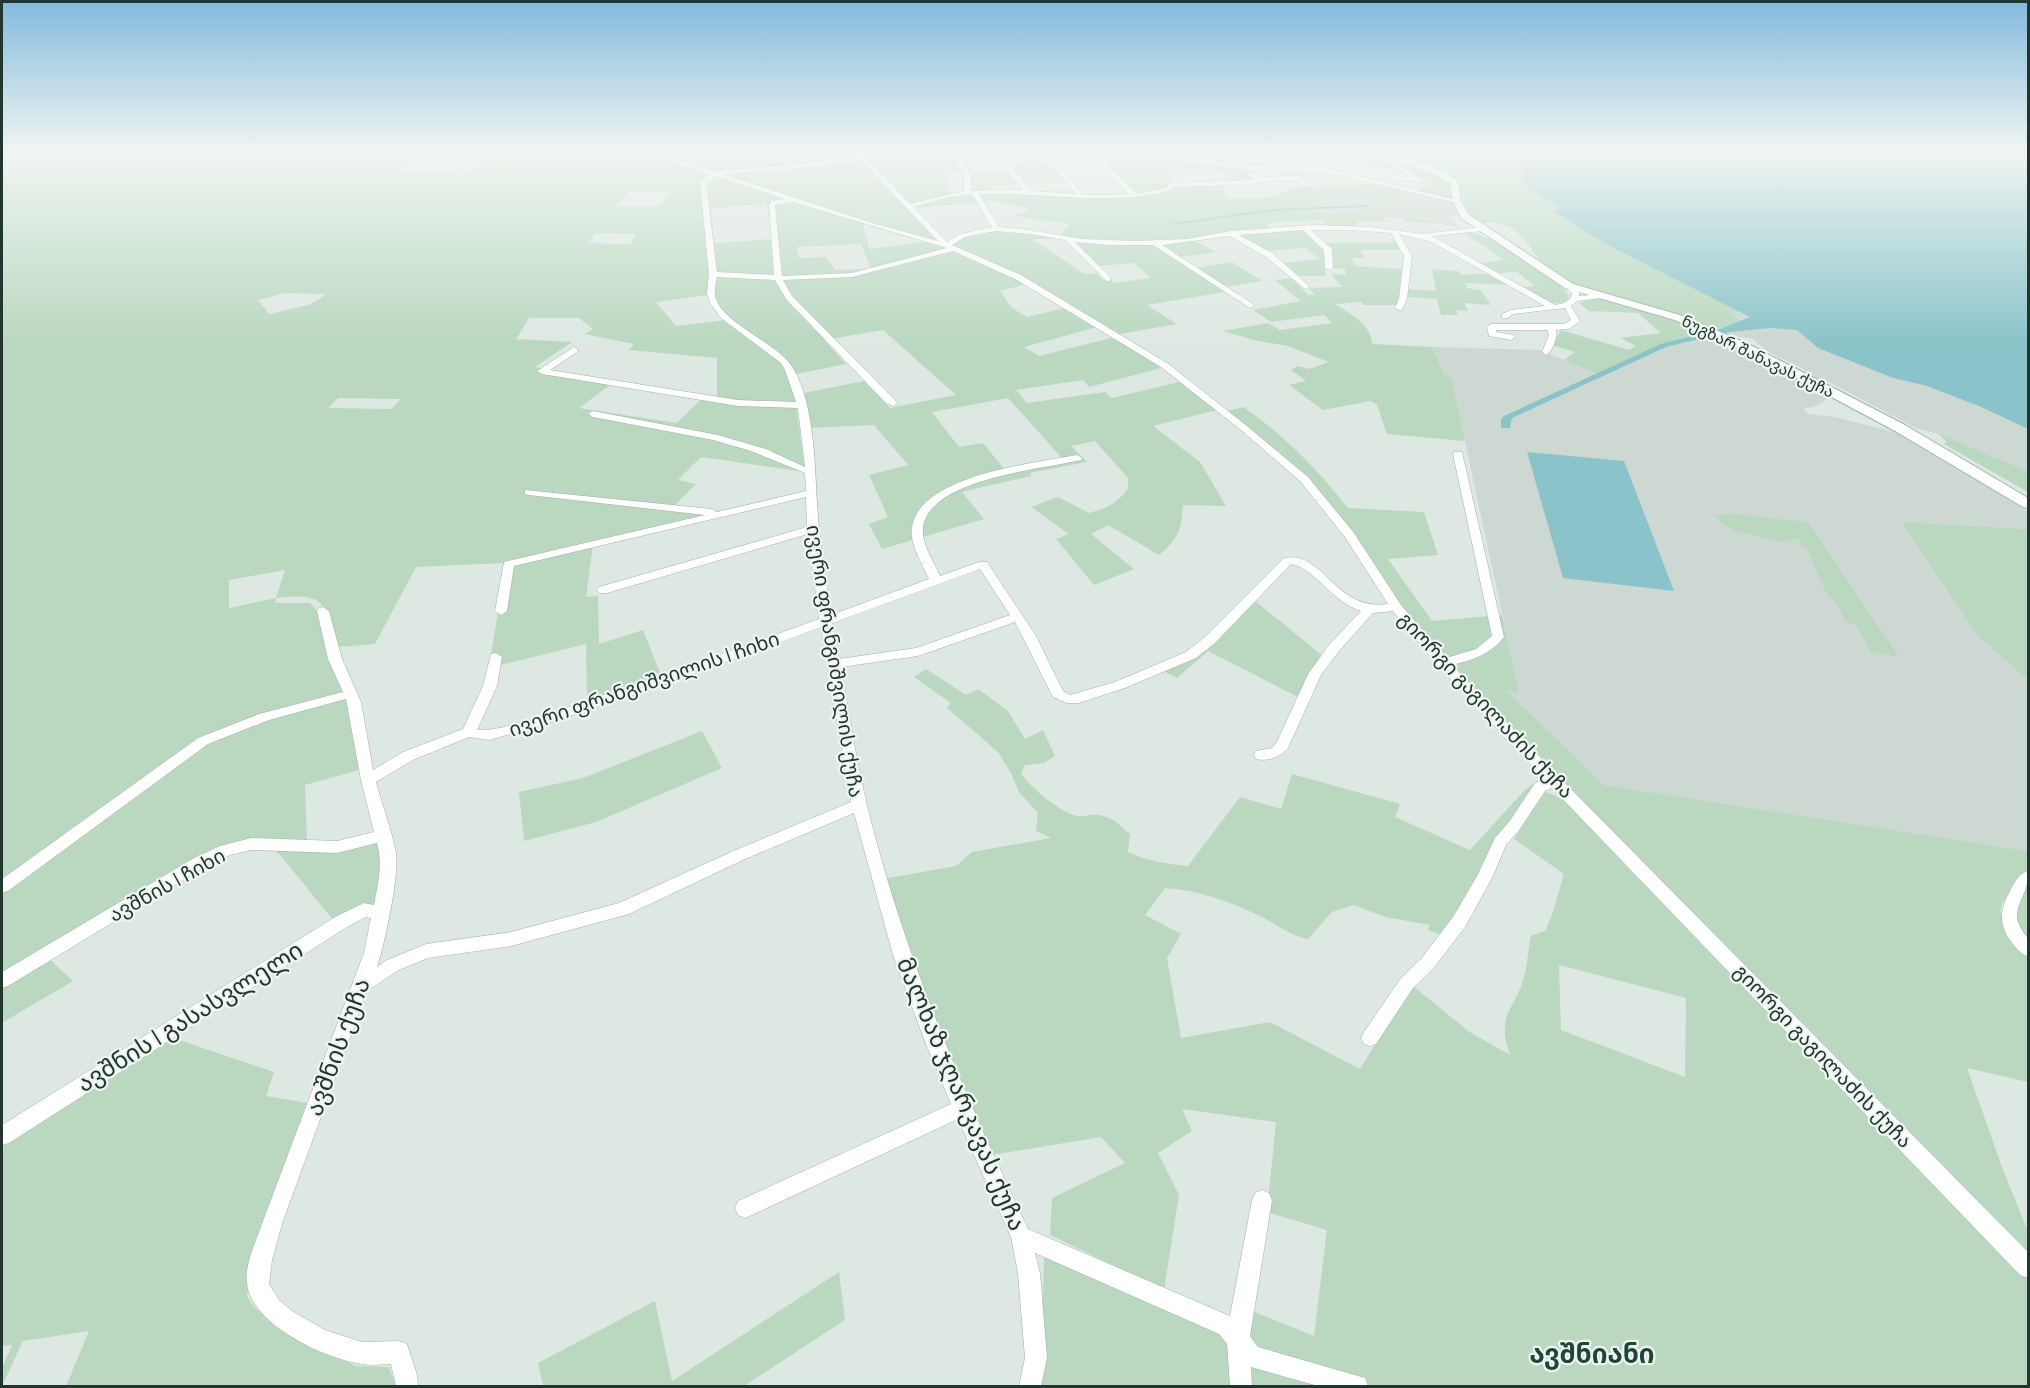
<svg xmlns="http://www.w3.org/2000/svg" width="2030" height="1388" viewBox="0 0 2030 1388" font-family="Manrope,'Noto Sans Georgian',sans-serif">
<rect width="100%" height="100%" fill="#dee8e3"/>
<g fill="#cdd8d2">
<polygon points="1425,194 1454,201 1459,214 1450,217 1461,228 1399,216 1315,212 1308,204 1319,200 1348,200"/>
<polygon points="1740,311 1751,317 1797,330 1818,348 1893,378 1927,386 1981,407 2028,429 2028,492 1944,444 1947,442 1939,434 1916,428 1829,382 1821,382 1801,368 1767,351 1753,339 1734,336 1718,329 1739,322 1734,312"/>
<polygon points="1712,336 1828,392 1829,396 1826,400 1816,406 1803,409 1808,414 1835,417 1898,433 1984,483 2028,512 2028,529 1903,522 1978,636 2028,680 2028,851 1604,785 1506,690 1519,692 1451,377 1445,376 1432,347 1540,350 1602,376 1659,350"/>
</g>
<g fill="#b9d8bf" fill-rule="evenodd">
<path d="M2,150h417l-13,15 -13,8 75,2 30,-25h105h-26l-5,7h40l6,-7h234l98,99 43,18 33,17 -26,7 12,17 15,9 38,-9 32,19 -73,20 15,9 76,-19 46,31 -72,19 -6,-7 -67,10 11,13 78,-11 7,6 67,-16 38,28 -64,16 47,36 26,44 -43,-1c-2,26 -4,33 -24,50l-51,-30 -17,9 43,35 -40,16 -38,-46 13,-5 -38,-27 27,-10 31,16c18,-5 27,-9 39,-24v-11l-33,-37 -24,5 16,16 -57,11 1,3 -69,16 22,27 -102,30 -13,-25 19,-7 -19,-42 39,-10 -34,-40 -66,3 -4,-35 60,-12 26,27 66,-13 -73,-65 -59,10 22,24 -54,11 13,97 -104,-15 -23,23 18,4 -21,21 45,6 2,5 -129,29 -7,52 12,-1 1,48 44,-14 19,48 -75,25 -1,-59 -97,24 10,-62 4,-43 -87,4 -41,77 -37,3c-14,-44 -11,-55 -62,-49l-1,5h35l8,9 31,91 10,67 -54,15 2,57 -57,-2 -118,58 -130,78zM628,192h42v1l-10,14h-44zM766,204l7,35 -59,4 -3,-35zM863,224l61,18 -55,7zM595,233l42,1 -7,10 -42,-1zM861,244l10,25 -36,1 -9,-13 -27,1 -2,-11zM285,293l42,1 -18,11 -40,9 -11,-14zM708,295l8,18 9,7 -49,6 -20,-24zM529,318h50l14,11 -8,5 49,10 -5,6 88,8v40l-13,-2 -27,27 -98,-15 35,-26 -79,-15 37,-25 -56,-3zM338,398l62,1h1l-10,10 -63,-1zM1008,398l54,60 -57,12 -22,-27 -24,4 -27,-35zM285,570l-9,28 -47,10v-28z"/>
<path d="M857,150h136l2,4 -33,2 9,15 -26,1 4,21 14,-1v-19l51,-2 -6,-8c32,-2 36,-9 56,19l-71,3 1,6h78l4,6 55,-2 -33,-34 -42,3 -11,-14h52l46,8 103,10 10,13 -25,1 -7,-10 -58,2 8,10 45,-2 9,17 39,-1 29,-11 89,-3 40,10 -77,6h-29l-11,4 7,8 84,4 45,8 -37,-2 -4,-4 -19,-1 2,5h-30l2,5h-31l-6,-7 -55,3 5,7c-70,7 -143,20 -212,6l10,-12 -55,-8 16,-7 -36,-8 -79,7z"/>
<polygon points="1111,150 1221,150 1199,151 1198,160"/>
<path d="M1226,150c44,0 190,4 221,33 4,4 5,10 6,16l-35,-8 10,-5 -4,-6 -44,-14 -31,-5 -55,-3z"/>
<path d="M1315,150h227l2,38 14,18v4l-4,2 50,31 49,24 5,-2 82,46 -6,2 5,9 -21,7c-23,-8 -46,-17 -70,-24 -41,-11 -65,-13 -103,-37 -7,-4 -5,-8 -10,-14 -14,-22 -30,-36 -56,-30l-10,-10 -4,-10v-6l-13,-20 -58,-19z"/>
<polygon points="995,229 1065,239 1032,239 1084,274 1097,273 1103,280 1110,280 1113,283 1151,278 1134,263 1097,266 1071,241 1149,242 1225,292 1147,305 1177,324 1119,334 949,244 963,235"/>
<polygon points="1304,230 1325,252 1325,276 1298,276 1281,263 1320,259 1306,248 1265,251 1237,236 1239,233"/>
<path d="M1464,233c30,-1 85,40 105,62l-2,7c-17,5 -31,-6 -44,-15l12,-1 -18,-14 -20,1 -17,-10 24,-3z"/>
<polygon points="1195,241 1216,252 1181,257 1158,243"/>
<path d="M1397,242l7,8h-43l3,8h-13l4,8 47,3 -4,36h-35l-1,-3 -27,2c15,10 36,19 37,40l60,3 13,29 6,1 14,64 -78,-7 -10,-29 -6,-4 -48,9 -34,-25 17,-4 -15,-11 7,-4 11,3 20,-7 -41,-16 -34,-6 -31,-9 45,-8 12,7 52,-7 -8,-8 -53,7 -18,-12 48,-9 -26,-21 17,-2 16,17h7l-6,-7 33,-1 -11,-13 15,1 -1,-6 -13,-1 1,-15 -9,-10z"/>
<polygon points="1232,262 1262,281 1224,287 1195,268"/>
<polygon points="1432,269 1458,271 1462,275 1493,273 1513,285 1465,283 1467,288 1481,290 1491,305 1464,303 1468,311 1456,310 1458,315 1441,315 1437,299 1407,297 1406,289 1436,291"/>
<polygon points="1596,298 1668,315 1712,336 1659,350 1602,376 1564,360 1575,352 1552,345 1561,330 1629,350 1636,346 1620,338 1661,333 1638,313 1589,311 1579,303"/>
<path d="M1244,407c44,33 70,58 104,101l76,4 14,43 -50,4 44,62 70,-6 17,77 -12,-1 97,94 424,66v19c-8,6 -12,12 -18,21 -3,5 -8,11 -9,17 -2,17 15,37 27,47v127l-61,-14 36,102 25,61v24l-547,-556 -78,-90 -46,-69 -47,-60 -83,-69z"/>
<polygon points="1939,434 2028,472 2028,492 1944,444 1947,442"/>
<polygon points="1730,514 1808,522 1899,657 1871,652 1856,625 1845,621 1837,604 1825,591 1808,550 1800,544 1800,538 1781,542 1736,531 1721,523 1715,515"/>
<polygon points="1902,522 2028,529 2028,680 1978,636"/>
<polygon points="1254,600 1324,657 1300,698 1208,651 1177,678 1161,670 1193,655"/>
<path d="M926,669l40,26 12,-6 30,22 17,28 18,-9 12,26 -11,7 -19,2 -4,9c11,14 39,39 57,42 7,1 13,-2 19,-1 15,1 22,10 33,19l-2,18c19,9 39,12 60,14l52,-69 41,12 11,-35 108,30 -5,13 75,33 53,-58 21,-17 -20,25 -82,135 -14,-5 2,-5 -45,-8 -31,-12 -22,7 -24,27c-20,-4 -28,-13 -46,-22 -30,-15 -64,-27 -97,-29l-20,27 36,19 -14,24 14,80 89,-16 90,47 52,-84 56,46 42,24c-15,-44 6,-43 15,-82 3,-12 3,-25 6,-37l14,-5 7,-16 12,-41 -50,-35 30,-47c18,3 30,16 43,27l441,460v107h-779l-3,-43 4,-33 64,26 13,-106 -60,-18 9,-90 -94,-13 10,22 -34,22 21,42 -15,95 -114,-55 2,-37 73,-35 -24,-26 -110,18 -68,-158 -40,-118 73,-13 16,-14 79,-14 -15,-7 2,-18 -19,-21 -7,-17 -14,-23 -51,-44 4,-5 -37,-26zM1559,965l127,33 -1,79 -124,-47z"/>
<polygon points="702,731 722,768 596,822 524,841 519,792 583,778"/>
<polygon points="379,842 382,847 378,907 334,921 275,849"/>
<path d="M2028,883v62c-18,-19 -13,-40 0,-62z"/>
<polygon points="48,958 73,981 2,1023 2,986"/>
<polygon points="167,1036 274,1072 266,1096 308,1103 292,1142 249,1279 247,1296 255,1308 355,1366 389,1367 396,1386 66,1386 89,1331 23,1341 2,1386 2,1368 12,1345 2,1346 2,1141 20,1127"/>
<polygon points="1044,1257 1230,1335 1234,1386 1037,1386 1041,1359"/>
<polygon points="839,1272 845,1320 744,1386 543,1386 538,1363 655,1301 672,1381"/>
</g>
<g fill="#8ac3c9">
<polygon points="1497,150 2028,150 2028,429 1981,407 1927,386 1893,378 1818,348 1797,330 1770,328 1730,332 1668,346 1512,418 1510,428 1501,428 1501,419 1504,416 1661,344 1720,329 1750,317 1604,243 1554,212 1558,210 1558,206 1523,183 1523,167 1519,158 1492,153 1498,152"/>
<polygon points="1527,452 1624,461 1674,591 1563,578"/>
</g>
<g fill="none" stroke-linecap="round" stroke-linejoin="round">
<polyline stroke="#8ac3c9" stroke-width="2" points="1173,224 1273,210 1366,206"/>
<defs>
<g id="street">
<path d="M638,150h9l67,21 70,-5 74,-9 -6,-7h6l6,6 65,-6 -62,9 43,45 54,-13v-15l-14,-26h6c9,13 17,25 15,41l52,-1 -31,-40h6l33,41 45,3 -36,-44h6l37,45h47l-44,-45h6l45,44 29,-6 4,-5 85,-3 -5,-5 3,-2 10,4 35,-1 10,9v2h-4l-8,-7 -34,1 -7,3 -82,3 -2,3c-64,17 -126,2 -192,4l20,33 31,3 52,9 52,2 53,-2 43,-8 83,-6 58,2 52,7 57,-7 4,2 -1,2 -51,5 123,69 9,-2 7,-5 1,-5 -7,-7 4,-2 10,7v5l23,-2v4l-25,3 -6,5 9,15 -11,8 -13,1c2,7 -3,21 -10,25l-4,-3 7,-17 -2,-5h-51v2l18,3 1,2 -4,3 -22,-4 -2,-9 4,-3h73l7,-4 -6,-12 -52,6 -5,4h-6v-4l9,-4 34,-4 -113,-64 -33,-8 13,22 -5,43 -5,11h-3l-4,-2 4,-9 5,-43 -13,-23 -39,-3h-41l21,19 1,19 -4,2 -4,-2 -1,-18 -21,-20 -64,5 33,18 36,32 1,2 -4,2 -39,-32 -36,-21 -68,9 91,59 1,2 -4,2 -97,-63h-45l-33,-3 35,35v4h-3l-42,-41 -35,-6 -34,-3 -31,6 -13,8 69,30 146,88 80,63 61,51 46,56 47,72 45,53 30,-9 16,-13 -39,-182 1,-2h8l42,185c-13,17 -31,23 -52,28l107,112 469,475v26l-8,-3 -468,-487 -7,3 -26,39 -13,15 -14,33 -27,49 -32,42 -20,19 -37,56 -6,2 -6,-2 -3,-6 3,-6 37,-54 20,-19 32,-42 24,-41 18,-38 14,-16 26,-39 9,-4 -106,-113 -45,-55 -20,2 -34,38 -18,24 -33,73c-8,9 -20,14 -32,11l-2,-4 2,-4 16,-3 5,-6 31,-68 21,-29 32,-34c-29,-9 -45,-42 -70,-47l-76,79 -19,15 -71,30 -46,15h-12l-14,-6 -38,-75 -97,34 -77,11c8,46 15,93 26,138 36,148 96,287 161,424l202,87 22,-116 3,-7 7,-3 7,3 3,7 -22,136 8,11 107,31 3,8h-50l-67,-19 1,19h-22l-3,-42 -8,-10 -184,-81 5,20 7,85 -6,28h-22l6,-28 -7,-85 -7,-36 -53,-118 -206,96 -7,3 -7,-3 -3,-7 3,-7 213,-97 -27,-65 -31,-84 -39,-142 -111,47 -114,54 -118,32 -83,12 -29,12 -32,21 -84,230 -11,39 -3,24 10,16 13,11 33,19 37,12 37,-1 8,3 10,31 1,11h-22l-5,-22c-9,0 -18,2 -28,0 -37,-5 -110,-38 -116,-80 -3,-20 10,-44 16,-63l101,-268 7,-35 -5,-1 -19,10 -338,216 -7,2v-20l333,-208 29,-14 10,2c4,-21 9,-41 3,-62l-40,10 -86,-3 -21,5 -24,11 -198,120 -6,2v-16l192,-114 26,-12 31,-8 86,3 37,-9 -13,-52 -15,-81 -77,21 -61,24 -200,147 -6,2v-14l196,-141 61,-24 84,-22 -15,-33 -11,-48 2,-3 4,-1 6,4 13,48 19,43 12,68 30,-18 60,-23 20,-43 8,-32 5,-1 6,4 -5,29 -20,44c23,2 69,-16 92,-23 84,-28 167,-58 250,-88l-11,-85 -201,59h-8l-2,-3 2,-3 208,-60 -1,-30 -292,69 -7,45 -6,4 -6,-4 9,-49 201,-47 -176,-20 -4,-1v-4l187,19 5,3 89,-21 -1,-18 -54,-22 -38,-11 -120,-23 -5,-3 5,-3 125,24 48,14 39,18 -7,-59 -60,-2 -196,-32 -5,-3 37,-24 4,3 -1,2 -27,18 188,30 58,2 -11,-32 -4,-7 -60,-45 -11,-15 -3,-9 2,-20 -9,-92 10,-8zM861,160l77,81 -66,-18 -150,-49 62,-4zM716,176l69,23 -13,2 -3,4 5,70 -57,-3 -11,-89zM972,194l20,33 -32,7 -13,8 -34,-35 36,-10zM793,202l154,46 -95,25 -70,3 -7,-71zM953,251l62,28 146,88 80,63 59,51 45,56 43,67c-53,8 -64,-54 -104,-46l-79,79 -19,15 -71,30 -45,13 -7,-4 -27,-55 -49,-74h-8l-39,14c-6,-14 -19,-33 -17,-48 5,-49 120,-59 158,-68l1,-2 -5,-3c-42,8 -157,20 -165,72 -3,16 11,38 17,52l-98,36c-4,-29 -9,-57 -12,-86 -5,-48 -1,-118 -26,-161 -14,-25 -74,-45 -78,-73 -1,-6 1,-13 2,-18l58,3 11,19 100,104 7,3 5,-3 -2,-2 -104,-105 -9,-16 69,-3zM980,569l30,46 -94,33 -77,11 -7,-36zM821,627l30,175 -120,50 -112,51 -108,29 -85,12 -39,16 -10,7c8,-24 22,-90 19,-114 -4,-23 -14,-48 -20,-71l37,-22 56,-23 20,3 62,-18 104,-34z"/>
<polygon points="1104,150 1120,150 1248,166 1326,168 1460,201 1457,203 1326,172 1248,170"/>
<polygon points="1383,158 1387,158 1423,180 1420,182 1392,179 1394,176 1411,177 1383,160"/>
<path d="M2028,871c2,29 -25,38 0,67v18c-7,-2 -10,-6 -15,-12 -16,-20 -13,-35 -1,-57 4,-7 7,-13 16,-16z"/>
</g>
<path id="secondary" d="M1295,150c46,-1 127,-1 163,32l3,19 7,13 105,70 110,32 65,28 157,81 123,73v10l-5,-1 -128,-76 -155,-83 -65,-28 -110,-32 -104,-70 -8,-17 -3,-18c-46,-27 -99,-27 -151,-31z"/>
</defs>
<use href="#street" stroke="#a2afa9" stroke-width="1"/>
<use href="#secondary" stroke="#9fb3aa" stroke-width="2"/>
<use href="#street" fill="#fff" fill-rule="evenodd"/>
<use href="#secondary" fill="#fff" fill-rule="evenodd"/>
</g>
<linearGradient id="sky" x2="0" y2="1"><stop stop-color="#82badc"/><stop offset="0.44" stop-color="#f0f5f2"/><stop offset="1" stop-color="#f0f5f2" stop-opacity="0"/></linearGradient>
<rect width="2030" height="344" fill="url(#sky)"/>
<g text-anchor="middle" stroke-width="4.5" stroke-linejoin="round" paint-order="stroke">
<g font-size="16" fill="#21362f" stroke="#eef5f1">
<text transform="translate(1758 356) rotate(26)" y="6">ნუგზარ შანავას ქუჩა</text>
</g>
<g font-size="20" fill="#21362f" stroke="#eef5f1">
<text transform="translate(835 661) rotate(81)" y="7">ივერი ფრანგიშვილის ქუჩა</text>
<text transform="translate(644 684) rotate(-19)" y="7">ივერი ფრანგიშვილის I ჩიხი</text>
<text transform="translate(1486 705) rotate(47)" y="7">გიორგი გაგილაძის ქუჩა</text>
<text transform="translate(167 885) rotate(-29)" y="7">ავშნის I ჩიხი</text>
<text transform="translate(1823 1056) rotate(46)" y="7">გიორგი გაგილაძის ქუჩა</text>
</g>
<g font-size="24" fill="#21362f" stroke="#eef5f1">
<text transform="translate(190 1017) rotate(-32)" y="8">ავშნის I გასასვლელი</text>
<text transform="translate(338 1047) rotate(-70)" y="8">ავშნის ქუჩა</text>
<text transform="translate(961 1094) rotate(67)" y="8">მალხაზ ჯღარკავას ქუჩა</text>
</g>
<g font-size="26" font-weight="bold" fill="#1f463b" stroke="#eef5f1">
<text x="1592" y="1363">ავშნიანი</text>
</g>
</g>
<rect width="2030" height="1388" fill="none" stroke="#21362f" stroke-width="6"/>
</svg>
